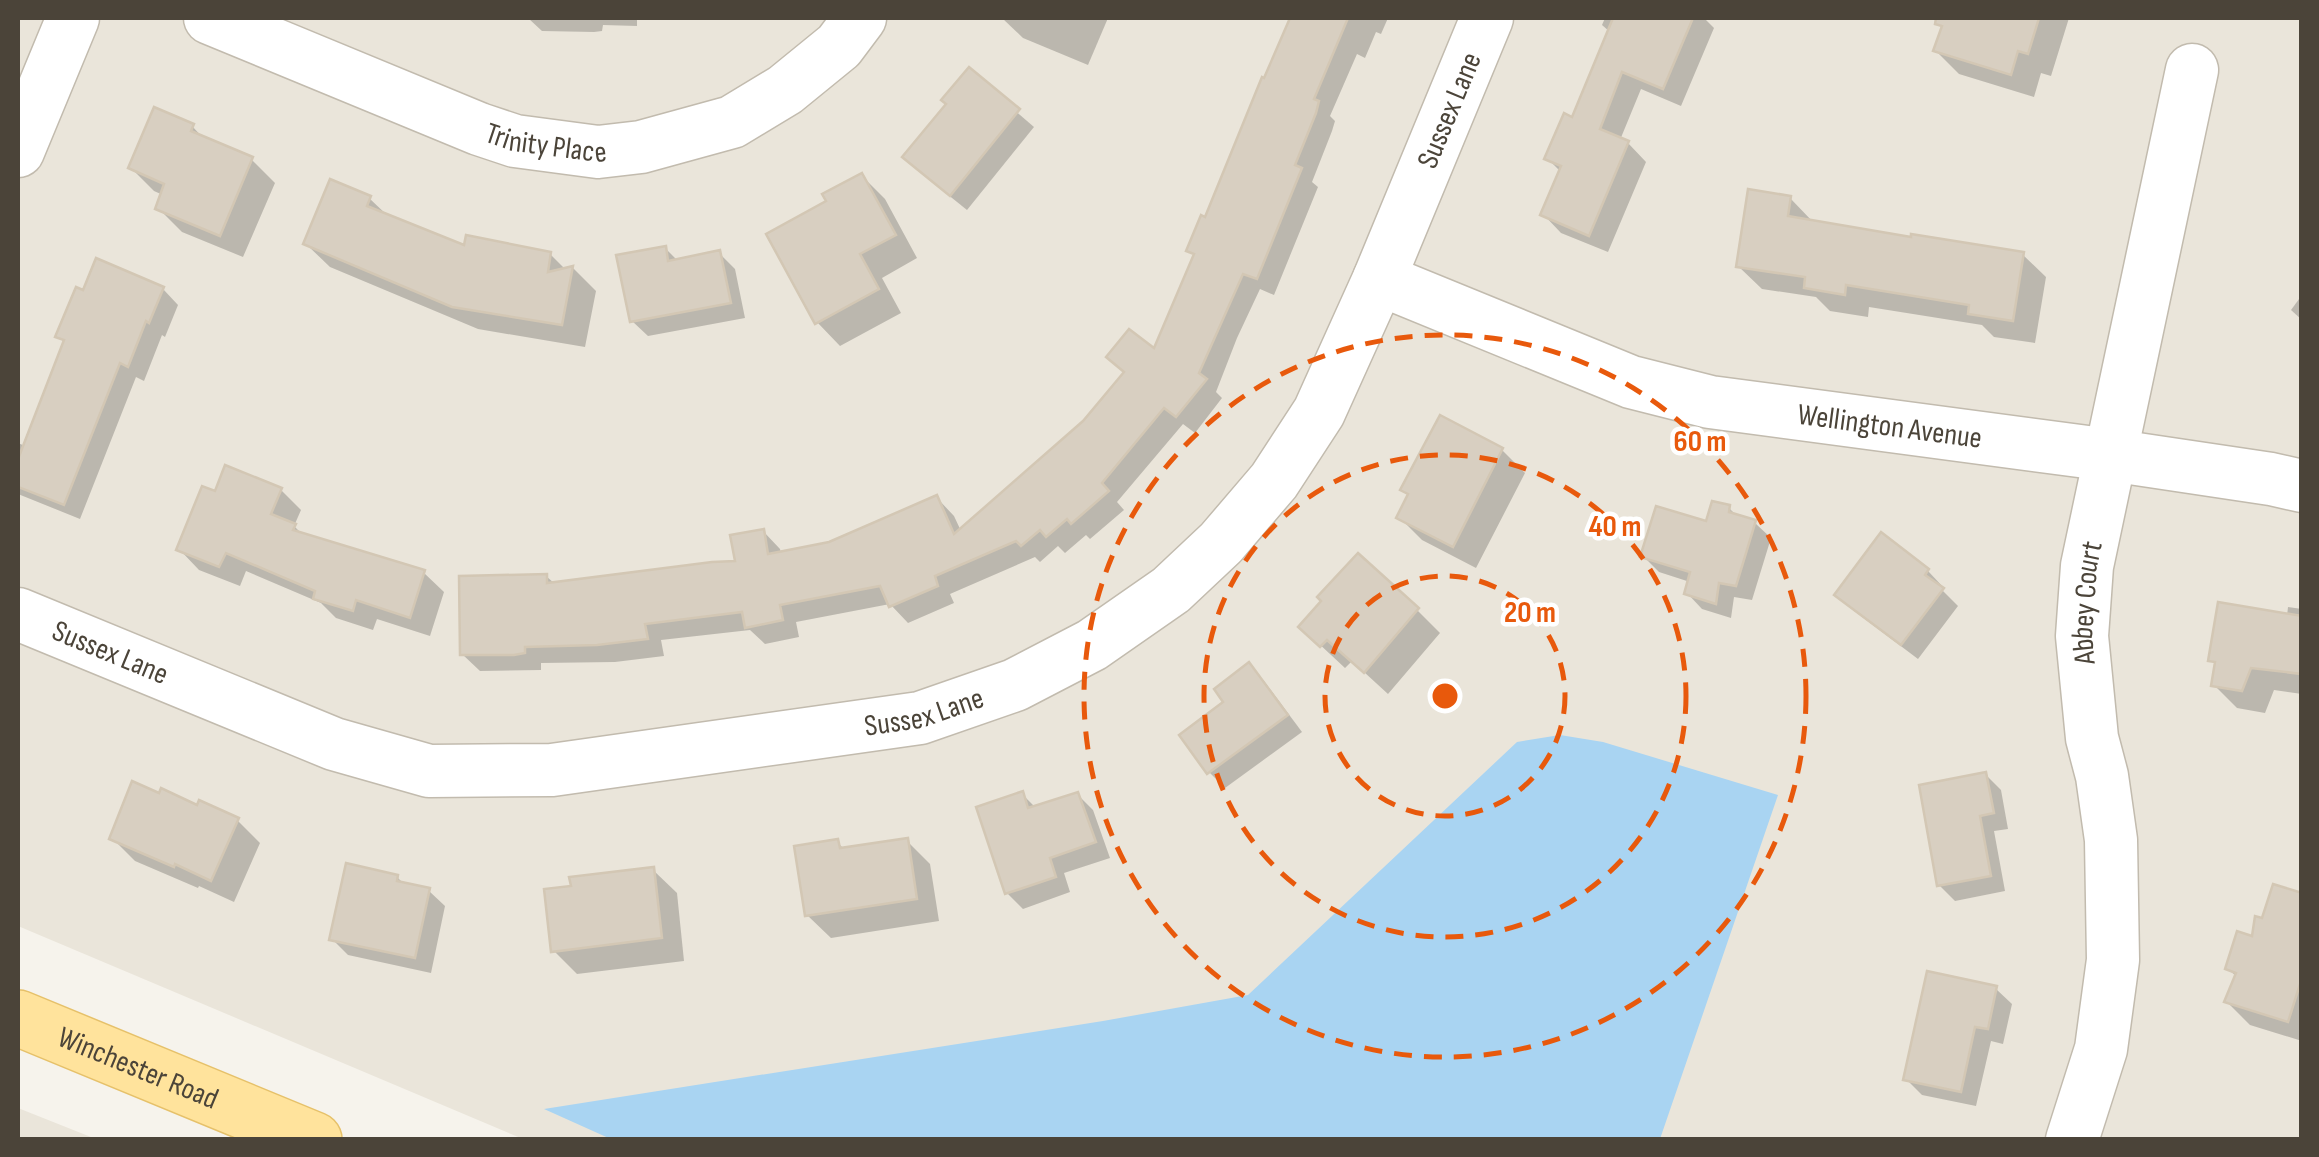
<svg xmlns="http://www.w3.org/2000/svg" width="2319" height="1157" viewBox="0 0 2319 1157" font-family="'Sofia Sans Condensed',sans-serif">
<rect width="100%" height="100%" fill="#f6f3ec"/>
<g fill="#eae5da">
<polygon points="18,18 2301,18 2301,1139 523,1139 18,926"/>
<polygon points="18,1108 96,1139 18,1139"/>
</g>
<polygon fill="#a9d4f2" points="1560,735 1603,742 1778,795 1660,1139 613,1140 544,1109 1103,1021 1248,995 1517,742"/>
<g fill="#0003">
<polygon points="528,18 637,18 637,26 603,25 602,31 594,32 542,31"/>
<polygon points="1002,18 1108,18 1088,65 1023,38"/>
<polygon points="1292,18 1388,18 1381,34 1376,32 1365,58 1357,54 1330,116 1335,121 1332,131 1312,182 1318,187 1274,295 1260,289 1237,338 1216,392 1222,398 1195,433 1183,424 1117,502 1124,510 1090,539 1086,535 1065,553 1058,546 1040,562 1035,557 950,594 954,603 908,623 890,604 796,622 799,637 765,644 750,630 661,640 664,656 615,662 541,663 541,670 480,671 462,654 546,576 555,584 738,563 763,531 780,549 781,554 830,544 937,498 954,516 961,531 1085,423 1155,352 1195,256 1189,250 1207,220"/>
<polygon points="1605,18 1707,18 1706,20 1714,28 1681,106 1641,89 1620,140 1628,143 1646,162 1608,252 1561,233 1543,214 1561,172 1547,158 1573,120 1610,32 1602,25"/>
<polygon points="1947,18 1966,21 1967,18 2069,18 2051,76 2041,73 2034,97 1959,74 1936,51"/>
<polygon points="969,71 1034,127 967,210 921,173 949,105"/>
<polygon points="192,126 205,140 251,159 275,183 243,257 182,232 158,208 163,195 154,191 131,168"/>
<polygon points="862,176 885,199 917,258 882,278 901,313 840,346 817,322 829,202"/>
<polygon points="369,198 389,217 466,248 550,254 566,270 573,268 596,291 585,347 478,329 330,267 306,244"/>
<polygon points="1790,198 1814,223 2022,254 2046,277 2035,343 1994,337 1982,325 1869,307 1868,317 1830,311 1816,297 1762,289 1738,266"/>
<polygon points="665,248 678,261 719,253 735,269 745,318 648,336 632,321"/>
<polygon points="163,289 178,305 165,337 162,335 144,381 136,377 80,519 18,494 18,443 25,446 65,343 58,336"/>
<polygon points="2302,295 2302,320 2291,310"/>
<polygon points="1502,450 1525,473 1476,568 1422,540 1399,517 1410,496 1403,490"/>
<polygon points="281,490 301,510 294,526 304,536 423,572 444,592 430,636 377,619 373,630 336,618 321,603 246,571 240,586 199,570 179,549 216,494"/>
<polygon points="1729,508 1738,517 1755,523 1771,538 1752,600 1734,597 1731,618 1702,609 1687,593 1690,582 1659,572 1643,556 1708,524"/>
<polygon points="1882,536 1928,571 1943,587 1941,589 1958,606 1918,659 1853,610 1837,594"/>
<polygon points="2288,607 2302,609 2302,694 2274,690 2265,713 2237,708 2214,685 2217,666 2211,660 2287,616"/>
<polygon points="1417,610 1440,633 1388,694 1352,661 1345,668 1301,627"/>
<polygon points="1249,665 1264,681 1302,732 1225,788 1209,772 1227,703"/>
<polygon points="1985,774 2001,790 2008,829 1994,831 2005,891 1955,901 1939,885"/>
<polygon points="1022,794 1036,808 1078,795 1093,810 1110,858 1064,873 1070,892 1023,909 1007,893"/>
<polygon points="198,808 237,820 260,843 234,902 199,886 198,888 135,861 112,838"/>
<polygon points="907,841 930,864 939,921 831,938 807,915 837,842 845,850"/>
<polygon points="653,870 677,893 684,961 577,974 554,951"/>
<polygon points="397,877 406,886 429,891 445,906 431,973 348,955 332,939"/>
<polygon points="2302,896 2302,1041 2250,1025 2227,1002 2237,977 2228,969 2254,939"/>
<polygon points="1996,989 2012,1004 2003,1044 1991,1041 1976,1106 1922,1095 1906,1079"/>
</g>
<g fill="#d8cfc1" stroke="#d3c7b4" stroke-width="2.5">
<polygon points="1290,18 1348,18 1314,99 1319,101 1316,113 1295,165 1302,168 1257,279 1243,274 1199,373 1207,379 1176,417 1164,408 1102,483 1109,491 1071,524 1067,519 1046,537 1040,530 1021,546 1016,541 935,576 938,586 889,607 880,586 780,605 783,620 745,628 742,612 645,624 648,639 597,645 525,647 525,653 514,655 460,655 459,576 547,574 547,583 712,562 735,561 730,535 764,529 768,554 829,542 937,495 954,534 1083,421 1124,372 1106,357 1129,329 1154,348 1194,254 1186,251 1201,215 1205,217 1262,77 1264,78"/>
<polygon points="1613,18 1693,18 1663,89 1622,72 1600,129 1629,141 1589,236 1540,215 1561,166 1544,159 1564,113 1572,117"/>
<polygon points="1936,18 2039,18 2028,54 2018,51 2011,75 1933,51 1942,26 1935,24"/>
<polygon points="969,67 1020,109 950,196 902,157 946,104 941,100"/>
<polygon points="154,107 194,124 191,131 253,157 220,236 155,209 164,184 128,168"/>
<polygon points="862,173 896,235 860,254 879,289 815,324 766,234 826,201 822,194"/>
<polygon points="330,179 371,196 367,206 464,245 466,235 551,252 548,272 573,266 562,325 452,307 303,244"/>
<polygon points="1748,189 1791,196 1788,216 1911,237 1911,234 2024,252 2013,321 1968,314 1969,305 1846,285 1845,295 1804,288 1805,277 1736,267"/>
<polygon points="666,246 668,261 720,250 731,303 630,322 616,255"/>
<polygon points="96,258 164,287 149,323 146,321 128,367 120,363 64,505 18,487 18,459 64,340 55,337 76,287 83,290"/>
<polygon points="1440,415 1503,448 1453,547 1396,518 1408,494 1400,490"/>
<polygon points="225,465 282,488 271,514 296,524 293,530 425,570 410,618 356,600 353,611 313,599 315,591 226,553 219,567 176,550 202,486 215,491"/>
<polygon points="1712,501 1730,505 1729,512 1756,520 1736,586 1719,583 1716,604 1684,594 1690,572 1640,557 1656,506 1706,521"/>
<polygon points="1881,532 1929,569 1925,575 1944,588 1901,645 1834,595"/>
<polygon points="1358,553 1419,608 1364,673 1327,640 1320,647 1298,627 1321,601 1317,597"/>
<polygon points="2218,602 2302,616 2302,674 2251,668 2242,691 2211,686 2215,662 2208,661"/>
<polygon points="1249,662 1288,715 1207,774 1179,735 1223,702 1214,689"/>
<polygon points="1986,772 1994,813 1980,816 1991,876 1937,886 1919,785"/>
<polygon points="132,781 159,793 161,788 197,805 199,800 239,818 211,881 175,864 174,867 109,839"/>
<polygon points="1023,791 1028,808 1078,792 1096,842 1050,858 1056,877 1005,894 976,807"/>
<polygon points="908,838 917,899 805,916 794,846 838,839 840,848"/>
<polygon points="346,863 398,875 397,881 430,888 415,958 329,940"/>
<polygon points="654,867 662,938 551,952 544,889 571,886 569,877"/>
<polygon points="2273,884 2302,893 2302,978 2288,1022 2224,1002 2236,973 2225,969 2237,931 2252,936 2255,916 2262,918"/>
<polygon points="1927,971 1997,986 1988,1029 1975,1027 1961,1092 1903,1080"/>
</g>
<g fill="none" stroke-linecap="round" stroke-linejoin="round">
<defs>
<g id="minor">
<path id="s1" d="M210,18l269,111 36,12 83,11 43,-5 91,-25 53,-32 54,-44 21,-28"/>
<polyline points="18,151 73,18"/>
<path id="s2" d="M1379,279l252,103 79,20 400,53 161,24 31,7"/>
<path id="s3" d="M18,614l316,130 95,27 123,-1 368,-52 95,-33 77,-40 79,-55 50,-47 53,-62 45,-69 60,-133 108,-261"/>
<path id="s4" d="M2072,1140l29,-91 12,-89 -2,-120 -9,-64 -10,-38 -10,-102 5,-70 105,-496"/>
</g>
<g id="major">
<path id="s5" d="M18,1018l296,122"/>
</g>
</defs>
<use href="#minor" stroke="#c2bbae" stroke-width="55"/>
<use href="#major" stroke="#e6c16a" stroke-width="58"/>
<use href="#minor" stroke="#fff" stroke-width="52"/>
<use href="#major" stroke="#ffe39c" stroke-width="55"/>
</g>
<g fill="none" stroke="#e8590c" stroke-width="5" stroke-dasharray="18 12">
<circle cx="1445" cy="696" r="120"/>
<circle cx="1445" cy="696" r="241"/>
<circle cx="1445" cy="696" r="361"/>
</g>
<g text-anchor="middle" stroke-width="9" stroke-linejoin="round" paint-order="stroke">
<g font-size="30" fill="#4b4439" stroke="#fff">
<text dy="10" stroke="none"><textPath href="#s3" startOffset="1780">Sussex Lane</textPath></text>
<text dy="10" stroke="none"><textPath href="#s1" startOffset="360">Trinity Place</textPath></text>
<text dy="10" stroke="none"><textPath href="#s2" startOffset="535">Wellington Avenue</textPath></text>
<text dy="10" stroke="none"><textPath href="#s4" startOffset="545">Abbey Court</textPath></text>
<text dy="10" stroke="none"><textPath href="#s3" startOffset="100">Sussex Lane</textPath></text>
<text dy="10" stroke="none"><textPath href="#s3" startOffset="940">Sussex Lane</textPath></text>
<text dy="10" stroke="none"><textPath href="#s5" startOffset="130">Winchester Road</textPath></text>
</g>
</g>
<circle cx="1445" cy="696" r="15" fill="#e8590c" stroke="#fff" stroke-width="5"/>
<g font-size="30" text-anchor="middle" font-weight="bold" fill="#e8590c" stroke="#fff" stroke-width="9" stroke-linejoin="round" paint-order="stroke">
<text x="1700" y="451">60 m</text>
<text x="1615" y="536">40 m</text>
<text x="1530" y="622">20 m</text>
</g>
<rect width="2319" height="1157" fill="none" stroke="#4b4439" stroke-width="40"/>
</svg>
